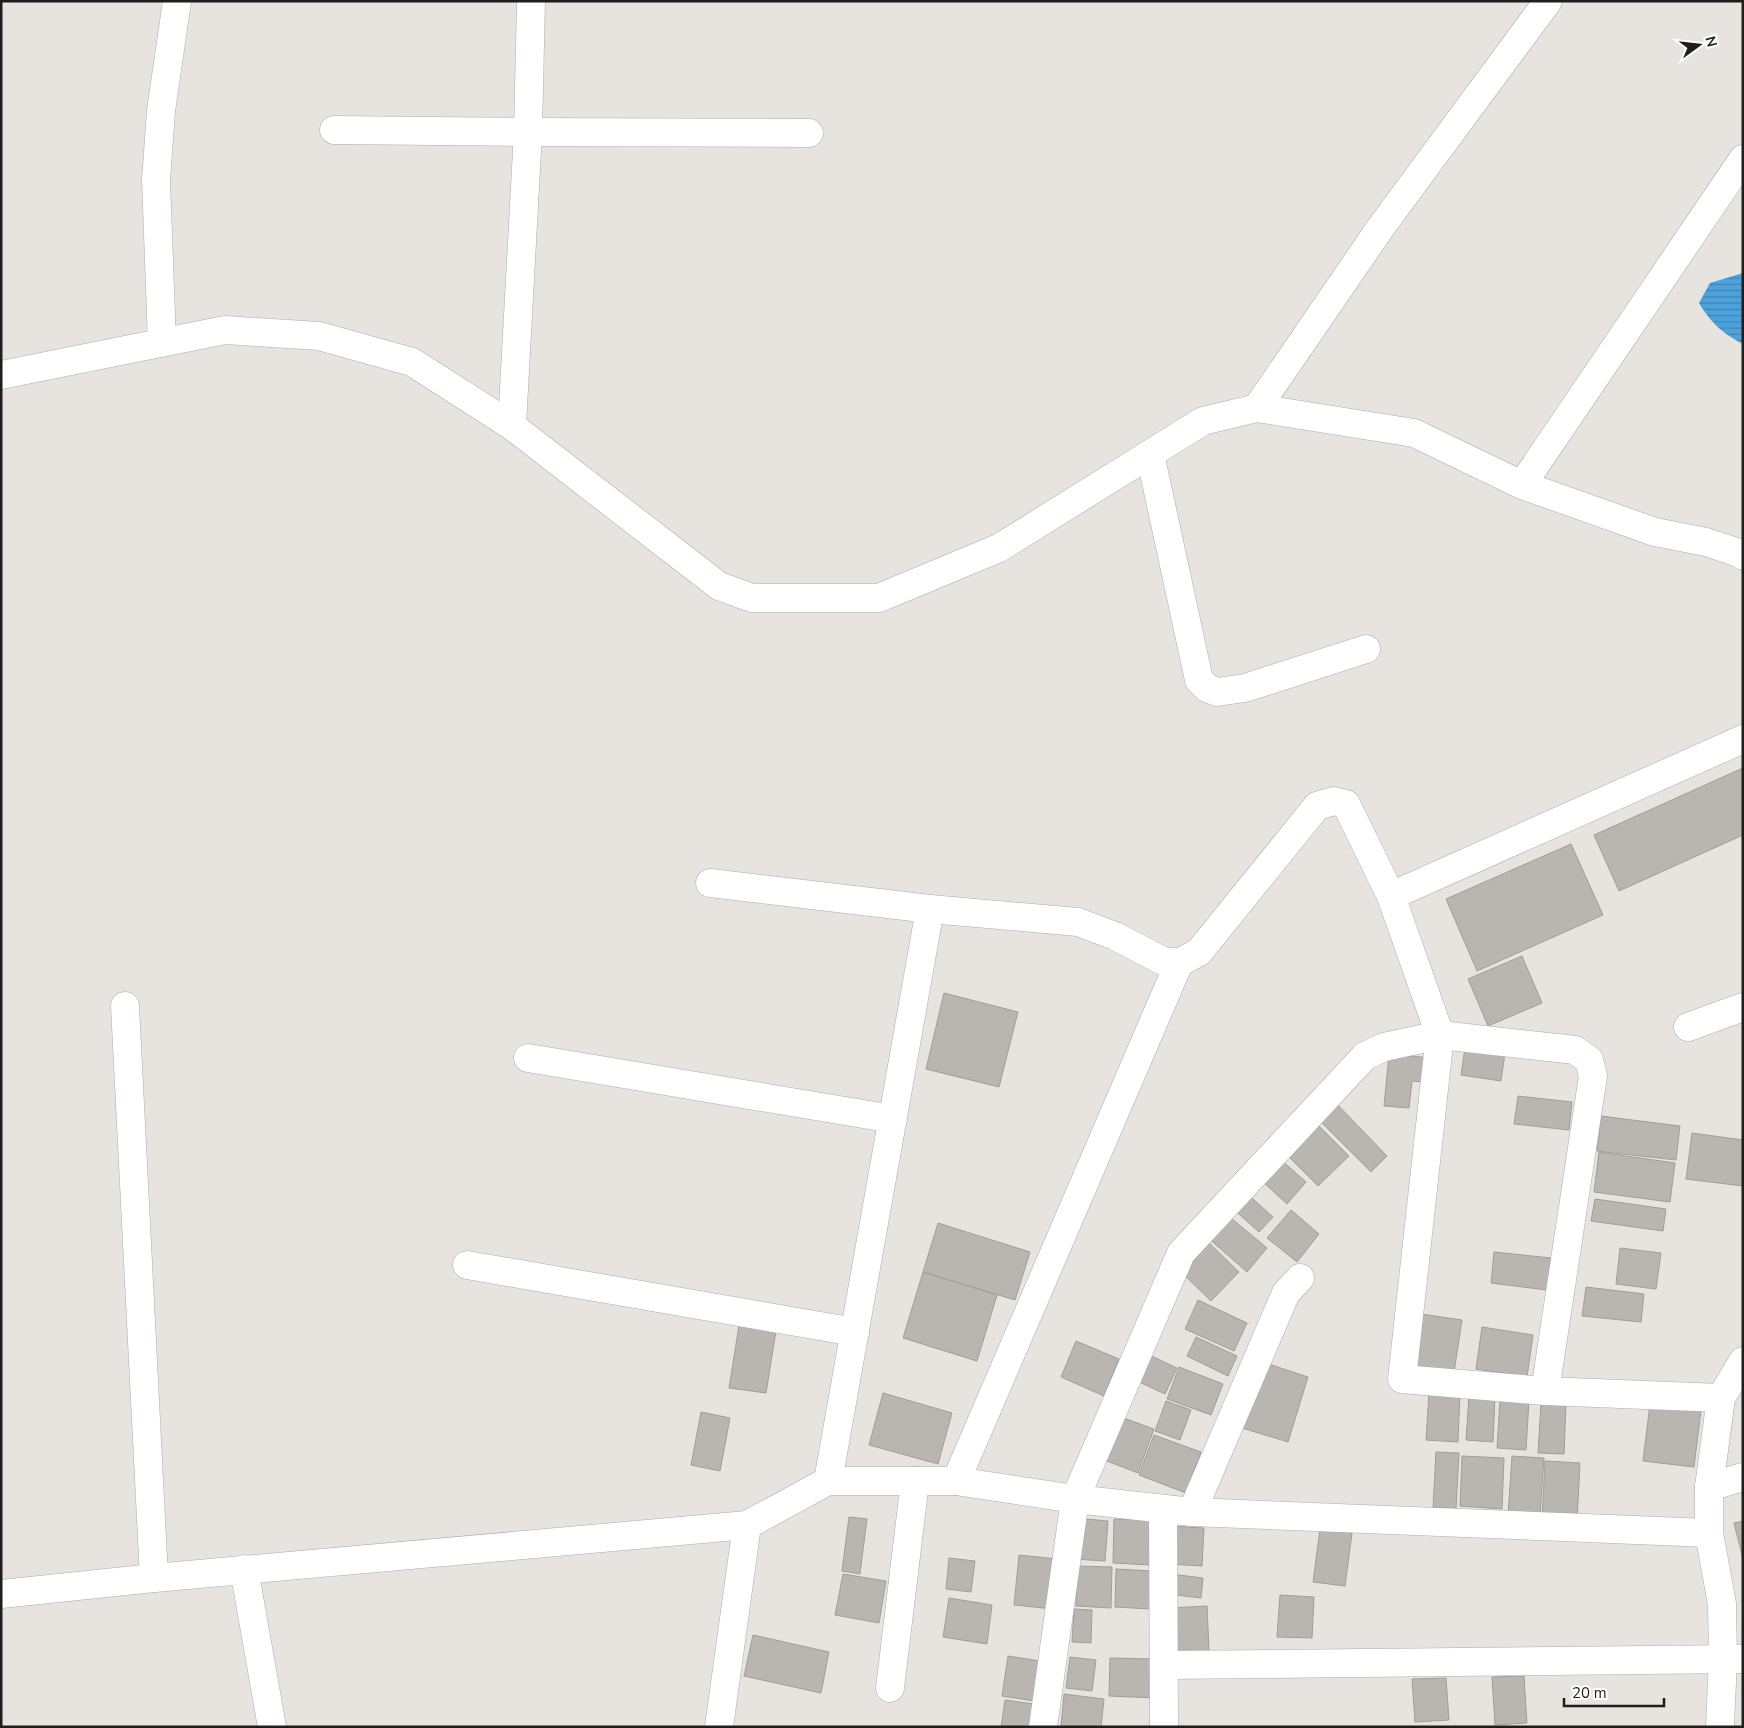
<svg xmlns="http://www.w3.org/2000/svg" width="1744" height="1728" viewBox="0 0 1744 1728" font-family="'Nunito Sans',sans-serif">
<defs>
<pattern id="water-rules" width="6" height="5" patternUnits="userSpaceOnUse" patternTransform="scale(1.25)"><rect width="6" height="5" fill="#4da2dd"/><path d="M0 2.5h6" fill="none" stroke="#3f83b2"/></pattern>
</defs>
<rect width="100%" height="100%" fill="#e7e3df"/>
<path fill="url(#water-rules)" d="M1743,273v71c-21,-11 -32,-21 -44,-41l11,-20z"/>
<g fill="#b9b6b2" stroke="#a19e9a">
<polygon points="1743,768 1743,835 1619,891 1594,835"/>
<polygon points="1571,844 1603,915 1477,971 1446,899"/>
<polygon points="1522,956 1542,1003 1488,1026 1468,979"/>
<polygon points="944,993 1018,1012 999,1087 926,1069"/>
<polygon points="1466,1041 1506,1046 1501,1081 1461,1075"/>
<polygon points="1389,1054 1432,1058 1430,1083 1412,1081 1409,1108 1384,1106"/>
<polygon points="1518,1096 1572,1102 1569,1130 1514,1124"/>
<polygon points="1332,1099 1387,1156 1371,1172 1315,1116"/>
<polygon points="1601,1116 1680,1126 1676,1160 1597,1151"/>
<polygon points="1315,1122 1349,1156 1318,1186 1284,1152"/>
<polygon points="1692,1133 1743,1140 1743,1186 1686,1179"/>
<polygon points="1599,1152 1675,1163 1670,1202 1594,1192"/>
<polygon points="1280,1159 1306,1182 1287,1204 1261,1180"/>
<polygon points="1243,1190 1273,1217 1259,1232 1230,1206"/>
<polygon points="1595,1199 1666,1209 1663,1231 1591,1221"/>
<polygon points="1291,1210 1319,1234 1297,1262 1267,1238"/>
<polygon points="1226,1214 1267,1248 1247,1272 1207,1237"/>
<polygon points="938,1223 1030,1252 1015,1300 923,1272"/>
<polygon points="1206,1240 1239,1272 1211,1301 1178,1269"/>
<polygon points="1620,1248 1661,1253 1656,1289 1616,1284"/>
<polygon points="1494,1252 1551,1258 1547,1290 1491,1283"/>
<polygon points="923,1272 997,1295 977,1361 903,1338"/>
<polygon points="1586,1287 1644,1294 1641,1322 1582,1316"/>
<polygon points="1198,1300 1247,1323 1234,1351 1185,1329"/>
<polygon points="1421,1314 1462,1320 1453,1379 1412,1372"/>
<polygon points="740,1319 777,1325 766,1393 729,1388"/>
<polygon points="1482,1327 1533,1335 1527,1377 1476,1369"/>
<polygon points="1196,1337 1237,1356 1228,1376 1187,1356"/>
<polygon points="1076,1341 1119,1359 1104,1396 1061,1377"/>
<polygon points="1147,1354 1177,1368 1165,1394 1135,1380"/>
<polygon points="1262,1362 1308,1377 1288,1442 1242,1428"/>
<polygon points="1179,1367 1223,1384 1211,1415 1167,1399"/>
<polygon points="1429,1392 1460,1393 1458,1442 1426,1440"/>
<polygon points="883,1393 952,1413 938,1464 869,1445"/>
<polygon points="1469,1395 1495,1397 1493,1442 1466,1440"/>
<polygon points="1500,1399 1529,1400 1526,1450 1497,1448"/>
<polygon points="1166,1401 1191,1410 1180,1440 1155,1431"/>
<polygon points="1541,1403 1566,1404 1564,1454 1538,1453"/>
<polygon points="1650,1404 1701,1410 1694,1467 1643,1461"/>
<polygon points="701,1412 730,1418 720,1471 691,1465"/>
<polygon points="1115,1415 1154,1429 1138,1473 1099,1458"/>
<polygon points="1154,1435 1201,1452 1186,1493 1139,1475"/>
<polygon points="1436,1452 1459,1453 1456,1509 1433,1507"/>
<polygon points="1462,1456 1504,1458 1502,1509 1460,1506"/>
<polygon points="1512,1456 1544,1458 1540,1516 1508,1515"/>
<polygon points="1545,1461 1580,1463 1577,1522 1542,1520"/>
<polygon points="849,1517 867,1519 860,1574 842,1571"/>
<polygon points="1076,1518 1108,1521 1105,1561 1073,1559"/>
<polygon points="1114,1519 1153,1520 1151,1565 1113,1563"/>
<polygon points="1743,1521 1743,1559 1734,1523"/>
<polygon points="1170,1526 1204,1528 1202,1566 1168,1564"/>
<polygon points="1320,1529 1352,1533 1345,1586 1313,1582"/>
<polygon points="1019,1555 1057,1559 1053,1609 1014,1605"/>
<polygon points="949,1558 975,1561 971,1592 946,1589"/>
<polygon points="1077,1566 1112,1567 1111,1608 1076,1606"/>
<polygon points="1116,1569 1152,1571 1151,1609 1115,1607"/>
<polygon points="843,1574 886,1581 879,1623 835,1615"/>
<polygon points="1171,1574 1203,1578 1201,1598 1168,1594"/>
<polygon points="1280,1595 1314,1597 1312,1638 1277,1637"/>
<polygon points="949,1598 992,1605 987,1644 943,1637"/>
<polygon points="1207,1606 1209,1651 1170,1653 1168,1608"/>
<polygon points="1074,1609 1092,1610 1091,1643 1072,1642"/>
<polygon points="753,1635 829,1652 821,1693 744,1676"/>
<polygon points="1008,1656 1047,1662 1041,1702 1002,1696"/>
<polygon points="1070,1657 1096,1660 1092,1691 1066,1688"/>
<polygon points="1110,1658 1155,1659 1155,1698 1109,1696"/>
<polygon points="1524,1676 1527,1723 1495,1725 1492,1677"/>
<polygon points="1446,1678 1449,1720 1415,1722 1412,1679"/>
<polygon points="1064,1694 1104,1699 1101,1727 1061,1727"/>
<polygon points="1005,1700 1040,1705 1037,1727 1001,1727"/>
</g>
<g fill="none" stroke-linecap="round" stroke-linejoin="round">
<defs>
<g id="minor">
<polyline points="334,130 528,132 809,133"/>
<polyline points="162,343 156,180 161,111 177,1"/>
<polyline points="1,375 225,330 319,336 412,362 512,426 719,586 752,598 879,598 999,548 1203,421 1257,408 1414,433 1522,485 1655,532 1706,542 1739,553 1743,556"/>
<polyline points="1257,408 1381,227 1548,1"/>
<polyline points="512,426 528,132 531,1"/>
<polyline points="1150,454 1199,680 1207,688 1217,692 1245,688 1366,649"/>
<polyline points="1522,485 1743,159"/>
<polyline points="710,883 930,909 1078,922 1115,936 1163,961 1179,963 1199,952 1317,806 1334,801 1346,804 1391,896 1440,1035 1402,1379 1545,1391 1721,1398"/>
<polyline points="1391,896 1743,739"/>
<polyline points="125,1006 154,1578"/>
<polyline points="1688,1027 1743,1007"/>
<polyline points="528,1058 893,1119"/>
<polyline points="467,1265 855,1332"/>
<polyline points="828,1481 930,909"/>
<polyline points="956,1481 1179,963"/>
<polyline points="1709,1487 1743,1477"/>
<polyline points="1163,1509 1164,1727"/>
<polyline points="1192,1512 1286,1293 1300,1278"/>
<polyline points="244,1569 272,1727"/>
<polyline points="1,1594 154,1578 747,1525 828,1481 956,1481 1075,1499 1192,1512 1709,1533"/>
<polyline points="1164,1665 1743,1659"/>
<polyline points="890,1688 915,1481"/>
<polyline points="719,1727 747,1525"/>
<polyline points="1043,1727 1075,1499 1181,1253 1365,1056 1384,1047 1440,1035 1575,1050 1589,1060 1593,1076 1545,1391"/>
<polyline points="1720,1727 1723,1659 1722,1604 1709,1533 1709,1487 1721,1398 1743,1361"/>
</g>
</defs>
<use href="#minor" stroke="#afaba7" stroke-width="29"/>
<use href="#minor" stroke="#fff" stroke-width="28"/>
</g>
<rect width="1744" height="1728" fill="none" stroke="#1f1e1c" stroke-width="5"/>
<g transform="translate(1699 45) rotate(75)" stroke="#ffffff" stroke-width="4" paint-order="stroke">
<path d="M0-4L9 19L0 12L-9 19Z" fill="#1f1e1c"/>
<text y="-8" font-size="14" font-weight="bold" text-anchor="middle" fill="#1f1e1c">N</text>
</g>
<path d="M1564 1698v8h100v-8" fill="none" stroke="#1f1e1c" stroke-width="2.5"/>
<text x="1572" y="1698" font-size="15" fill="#1f1e1c" stroke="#ffffff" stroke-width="4" paint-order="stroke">20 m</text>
</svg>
